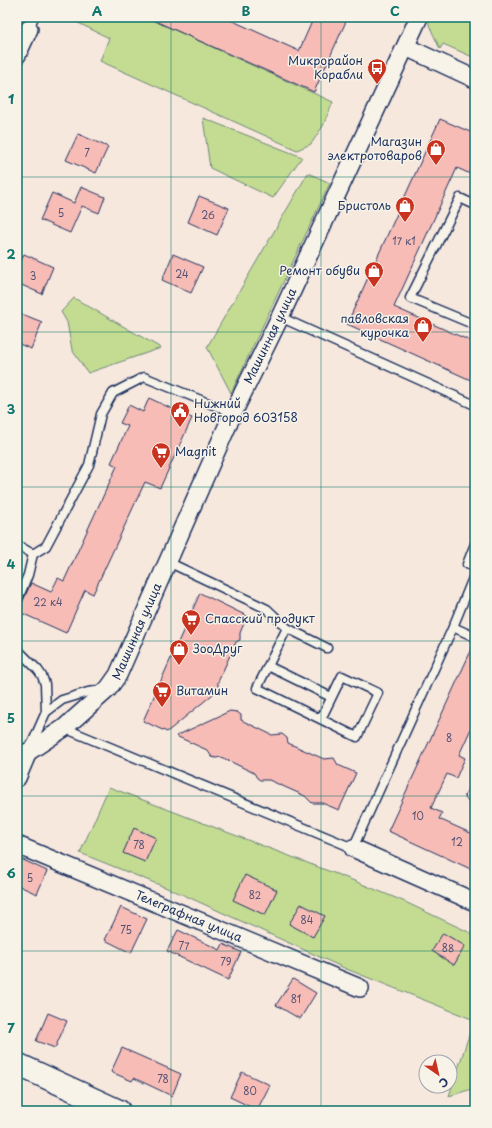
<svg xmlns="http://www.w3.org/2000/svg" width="492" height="1128" viewBox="0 0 492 1128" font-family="'Playpen Sans',sans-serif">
<rect width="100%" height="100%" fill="#f7e8de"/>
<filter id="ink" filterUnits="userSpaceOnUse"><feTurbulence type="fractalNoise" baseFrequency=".025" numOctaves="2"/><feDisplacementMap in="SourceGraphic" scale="8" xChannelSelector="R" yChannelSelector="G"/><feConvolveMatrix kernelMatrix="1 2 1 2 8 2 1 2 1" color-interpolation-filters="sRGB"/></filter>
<g filter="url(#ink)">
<g fill="#c3dc92" stroke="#6f8678">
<polygon points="66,17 146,17 333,102 323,126 311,144 297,150 100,61 109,38"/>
<polygon points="429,17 475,17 475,58 443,44 440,49 429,25"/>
<polygon points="203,118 302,157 273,198 210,168"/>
<polygon points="308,173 330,183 231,393 207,347"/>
<polygon points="74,298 161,348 88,373 72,350 67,322 61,312"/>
<polygon points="109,787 352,880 403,901 475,935 475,1088 449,1096 474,1020 344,968 177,892 80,853"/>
</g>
<g fill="#f8bcb6" stroke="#1b2f5e">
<polygon points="146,17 224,17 299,51 314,17 348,17 314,92"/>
<polygon points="440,119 475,134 475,176 457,168 394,307 475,343 475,382 347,324"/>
<polygon points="78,134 108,147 96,173 66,160"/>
<polygon points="81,187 105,197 99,213 82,206 70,233 40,220 52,193 74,203"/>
<polygon points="199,196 229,208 217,235 188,222"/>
<polygon points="24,254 53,267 42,294 17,283 17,270"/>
<polygon points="173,254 203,267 191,293 162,280"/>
<polygon points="17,312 42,322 31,349 17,343"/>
<polygon points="149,398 192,418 160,488 145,482 93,594 85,590 66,633 17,611 17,606 22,603 31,583 51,592 58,578 64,581 117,466 111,463 128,426 120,423 129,405 143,412"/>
<polygon points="200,593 247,616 240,633 240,640 236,642 218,682 218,690 167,732 143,721"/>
<polygon points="475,642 475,720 459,755 465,758 456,778 447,774 431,808 442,813 439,819 475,835 475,871 388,831"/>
<polygon points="230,711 237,712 241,715 241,720 272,735 282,734 287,738 288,743 324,759 334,758 338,765 356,773 339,810 322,803 312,803 305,796 269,780 260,780 257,778 254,773 221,757 216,758 212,757 207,750 176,736"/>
<polygon points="134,828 156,838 145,862 123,853"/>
<polygon points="21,859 47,871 37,894 17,885 17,868"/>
<polygon points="245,875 277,890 265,915 233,900"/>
<polygon points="301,904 325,916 313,937 289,924"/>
<polygon points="121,907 147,919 131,953 105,940"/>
<polygon points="178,930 220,950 223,944 241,952 228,980 167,951"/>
<polygon points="443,933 465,946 454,965 432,951"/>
<polygon points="293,979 316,993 300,1019 276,1005"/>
<polygon points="48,1013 67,1021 55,1048 36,1041"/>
<polygon points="122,1048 181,1074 172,1096 134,1078 132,1081 111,1072"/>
<polygon points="242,1072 270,1085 257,1110 230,1097"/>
</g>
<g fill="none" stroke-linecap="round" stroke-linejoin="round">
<defs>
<g id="lane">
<polyline points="29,29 34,17"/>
<polyline points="475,205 460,198 410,298 475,325"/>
<polyline points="280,317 475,405"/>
<polyline points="475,544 467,564 475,567"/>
<polyline points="17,545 33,554 46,546 89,465 101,414 113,393 144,377 233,413"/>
<polyline points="168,562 267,609 287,628 327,648"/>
<polyline points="17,601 28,575 33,554"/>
<polyline points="453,627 475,637"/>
<polyline points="287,628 257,688 357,737 378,693 342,676 321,719"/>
<polyline points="17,649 38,670 42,676 45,684 46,712 30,748"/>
<polyline points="268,666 331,697"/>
<polyline points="46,712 62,700 88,692 103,690"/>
<polyline points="64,728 353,848 453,627 475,573"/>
<polyline points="475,786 470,796 475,798"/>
</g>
<g id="street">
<polyline points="406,47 475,79"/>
<polyline points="17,55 29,29"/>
<path id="s1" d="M17,778l11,-26 36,-24 44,-39 10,-14 115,-262 47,-96 139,-300"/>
<path id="s2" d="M17,845l343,143"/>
<polyline points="353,848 475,902"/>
</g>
<polyline id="secondary" points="17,1064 119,1111"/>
</defs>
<use href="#lane" stroke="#1b2f5e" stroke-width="11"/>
<use href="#street" stroke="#1b2f5e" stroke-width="20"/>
<use href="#secondary" stroke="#1b2f5e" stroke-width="25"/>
<use href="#lane" stroke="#f7f3e8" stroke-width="8"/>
<use href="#street" stroke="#f7f3e8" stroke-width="17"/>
<use href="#secondary" stroke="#f7f3e8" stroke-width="22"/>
</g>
</g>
<path fill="none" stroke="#0f766e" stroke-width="1" stroke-opacity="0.55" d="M171,17v1094M321,17v1094M17,177h458M17,332h458M17,487h458M17,641h458M17,796h458M17,951h458"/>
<defs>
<symbol id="bus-pin" viewBox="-11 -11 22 30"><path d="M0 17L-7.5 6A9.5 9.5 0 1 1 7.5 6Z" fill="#c8321e" stroke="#f7f3e8"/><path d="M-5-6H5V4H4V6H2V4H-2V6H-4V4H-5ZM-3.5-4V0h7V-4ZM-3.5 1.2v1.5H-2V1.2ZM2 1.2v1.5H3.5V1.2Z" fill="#fff"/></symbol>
<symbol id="shop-pin" viewBox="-11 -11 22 30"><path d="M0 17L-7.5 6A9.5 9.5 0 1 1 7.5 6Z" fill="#c8321e" stroke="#f7f3e8"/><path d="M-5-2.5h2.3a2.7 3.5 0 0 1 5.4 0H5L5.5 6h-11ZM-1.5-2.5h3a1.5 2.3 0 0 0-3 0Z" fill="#fff"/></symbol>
<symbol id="civic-pin" viewBox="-11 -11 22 30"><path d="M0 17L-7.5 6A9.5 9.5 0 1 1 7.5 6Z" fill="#c8321e" stroke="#f7f3e8"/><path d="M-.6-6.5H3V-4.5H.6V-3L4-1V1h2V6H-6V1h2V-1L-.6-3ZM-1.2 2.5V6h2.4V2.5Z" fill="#fff"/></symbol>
<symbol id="supermarket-pin" viewBox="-11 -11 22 30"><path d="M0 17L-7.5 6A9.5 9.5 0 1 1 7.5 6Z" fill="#c8321e" stroke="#f7f3e8"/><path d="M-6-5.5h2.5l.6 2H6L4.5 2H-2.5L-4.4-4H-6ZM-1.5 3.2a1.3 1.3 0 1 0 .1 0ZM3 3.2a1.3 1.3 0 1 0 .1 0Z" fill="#fff"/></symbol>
</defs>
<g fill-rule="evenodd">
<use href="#bus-pin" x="366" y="57" width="22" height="30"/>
<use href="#shop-pin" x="425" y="138" width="22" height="30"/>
<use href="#shop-pin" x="394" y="195" width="22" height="30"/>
<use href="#shop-pin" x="363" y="260" width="22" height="30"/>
<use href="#shop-pin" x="412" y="315" width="22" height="30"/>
<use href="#civic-pin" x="169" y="400" width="22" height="30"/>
<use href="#supermarket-pin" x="150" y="441" width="22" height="30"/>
<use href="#supermarket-pin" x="180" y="608" width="22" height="30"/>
<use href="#shop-pin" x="168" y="638" width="22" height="30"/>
<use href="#supermarket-pin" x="151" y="680" width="22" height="30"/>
</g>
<g text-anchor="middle" stroke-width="3" stroke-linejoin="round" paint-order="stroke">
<g font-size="10" fill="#525274">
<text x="87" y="157">7</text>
<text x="61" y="217">5</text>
<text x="208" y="219">26</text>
<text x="404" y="245">17 к1</text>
<text x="182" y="278">24</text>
<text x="33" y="280">3</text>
<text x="48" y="606">22 к4</text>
<text x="449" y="742">8</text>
<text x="418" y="820">10</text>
<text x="457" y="846">12</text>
<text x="139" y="849">78</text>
<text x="30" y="882">5</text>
<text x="255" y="899">82</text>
<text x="307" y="924">84</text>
<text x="126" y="934">75</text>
<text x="184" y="950">77</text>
<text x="448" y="952">88</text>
<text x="226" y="966">79</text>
<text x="296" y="1003">81</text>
<text x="163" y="1083">78</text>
<text x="250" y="1095">80</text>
</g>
<g font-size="12" fill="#1b2f5e" stroke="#f7f3e8" text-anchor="end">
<text x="363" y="65">Микрорайон<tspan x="363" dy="14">Корабли</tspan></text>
<text x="422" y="146">Магазин<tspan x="422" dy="14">электротоваров</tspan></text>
<text x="391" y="210">Бристоль</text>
<text x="360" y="275">Ремонт обуви</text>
<text x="409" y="323">павловская<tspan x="409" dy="14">курочка</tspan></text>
<text x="194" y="408" text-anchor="start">Нижний<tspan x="194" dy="14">Новгород 603158</tspan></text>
<text x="175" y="456" text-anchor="start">Magnit</text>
<text x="205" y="623" text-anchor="start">Спасский продукт</text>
<text x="193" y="653" text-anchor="start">ЗооДруг</text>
<text x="176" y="695" text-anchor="start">Витамин</text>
</g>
<g font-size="12" fill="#1b2f5e" stroke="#f7f3e8">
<text dy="4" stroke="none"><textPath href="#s1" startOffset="519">Машинная улица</textPath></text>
<text dy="4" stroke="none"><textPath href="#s1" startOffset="195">Машинная улица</textPath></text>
<text dy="4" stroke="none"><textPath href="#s2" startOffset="186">Телеграфная улица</textPath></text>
</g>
</g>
<rect width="492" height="1128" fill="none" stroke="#f7f3e8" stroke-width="44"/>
<g transform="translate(438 1074) rotate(146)"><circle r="19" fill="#f7f3e8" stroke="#9fa5b1"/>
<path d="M0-3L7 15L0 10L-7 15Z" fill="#c8321e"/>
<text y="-6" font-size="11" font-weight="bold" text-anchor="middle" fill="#1b2f5e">С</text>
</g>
<rect x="22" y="22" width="448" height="1084" fill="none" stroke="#0f766e" stroke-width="1.5"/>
<g font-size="13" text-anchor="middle" font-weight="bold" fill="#0f766e">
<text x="97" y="16">A</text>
<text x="246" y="16">B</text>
<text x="395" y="16">C</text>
<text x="11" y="104">1</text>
<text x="11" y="259">2</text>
<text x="11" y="414">3</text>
<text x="11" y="569">4</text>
<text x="11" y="723">5</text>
<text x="11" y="878">6</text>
<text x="11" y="1033">7</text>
</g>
</svg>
